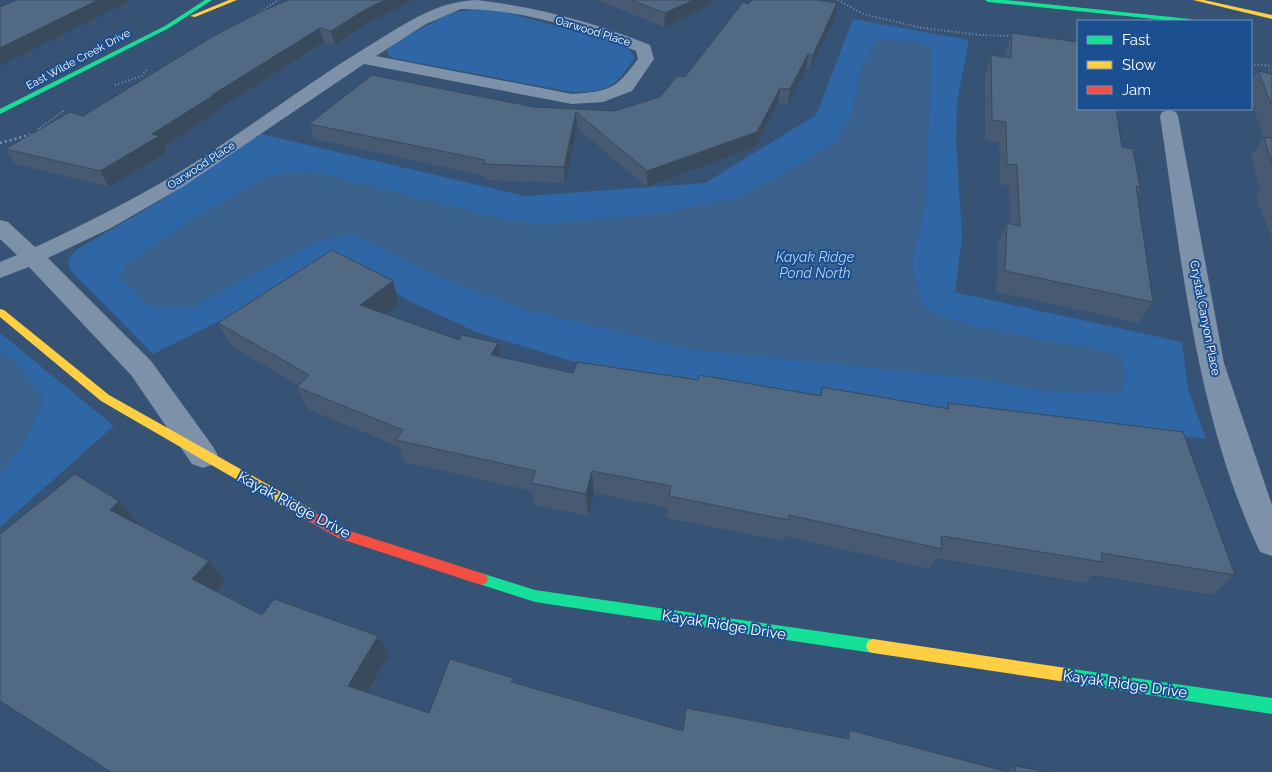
<svg xmlns="http://www.w3.org/2000/svg" width="1272" height="772" viewBox="0 0 1272 772" font-family="Raleway,sans-serif">
<rect width="100%" height="100%" fill="#365274"/>
<g fill="#2f66a5">
<path d="M479,8l14,1 129,35 7,4 5,10c-19,30 -26,34 -63,34l-172,-33 -10,-3 -2,-6 6,-6 57,-31z"/>
<polygon points="853,19 969,40 957,102 956,140 962,237 955,292 1182,342 1188,389 1206,439 690,380 574,362 476,332 405,299 345,259 153,354 70,270 68,260 76,250 160,201 261,134 525,196 705,183 816,115"/>
<polygon points="0,333 114,426 0,527"/>
</g>
<g fill="#3b618d">
<polygon points="888,39 923,43 932,49 925,205 912,264 921,303 937,315 973,326 1108,352 1122,357 1126,377 1119,393 1054,392 972,378 691,349 527,310 432,274 354,234 321,240 194,306 166,308 147,303 120,278 127,264 186,223 265,178 289,172 311,171 508,220 542,224 662,213 733,199 783,174 833,144 848,121 858,89 859,75 875,41"/>
<polygon points="0,354 8,355 44,398 24,444 0,473"/>
</g>
<g fill="none" stroke-linecap="round" stroke-linejoin="round">
<g stroke="#7d92a8" stroke-width="2" stroke-dasharray="1 2.5" stroke-linecap="butt">
<polyline points="838,0 863,14 922,28 981,35 1014,36"/>
<polyline points="258,13 279,0"/>
<polyline points="1030,36 1064,41"/>
<polyline points="1251,64 1272,66"/>
<polyline points="115,85 142,76 148,68"/>
<polyline points="40,128 65,110"/>
</g>
<g stroke="#7d92a8" stroke-width="2.5" stroke-dasharray="2 3" stroke-linecap="butt">
<polyline points="38,130 42,127"/>
<polyline points="0,143 33,134"/>
</g>
<g fill="#7d92a8" fill-rule="evenodd">
<path d="M477,0c59,7 118,22 173,45l4,14 -22,32 -29,11 -31,2 -208,-40 -180,122 -73,42 -63,30 103,103 63,87 4,8 -4,8 -11,4 -11,-4 -61,-89 -102,-108 -29,11v-16l17,-7 -17,-16v-19l8,2 27,25 9,-4c51,-24 102,-50 150,-80 59,-38 114,-80 173,-116 35,-21 68,-46 110,-47zM461,9c59,0 122,19 175,42l2,8c-23,31 -28,32 -66,35l-196,-38 50,-32z"/>
<path d="M1169,110l7,2 2,4 46,247 48,142v51l-12,-4c-64,-136 -78,-289 -100,-436l2,-4z"/>
</g>
<g fill="#16e098" fill-rule="evenodd">
<polygon points="205,0 212,0 169,28 0,114 0,109 165,26"/>
<polygon points="985,0 1006,0 1190,19 1193,21 1174,21 988,2"/>
<polygon points="481,573 535,590 873,639 878,641 880,646 878,651 873,653 535,602 476,583 474,579 476,575"/>
<polygon points="1066,668 1272,698 1272,714 1066,682 1061,680 1058,675 1061,670"/>
</g>
<g fill="#ffcf43" fill-rule="evenodd">
<polygon points="229,0 237,0 195,17 190,16"/>
<polygon points="1193,0 1204,0 1272,15 1272,19"/>
<polygon points="0,309 4,310 109,395 315,511 316,515 315,519 310,520 305,519 101,401 0,317"/>
<polygon points="873,639 1066,668 1071,670 1074,675 1071,680 1066,682 873,653 868,651 866,646 868,641"/>
</g>
<polygon fill="#f24e42" fill-rule="evenodd" points="310,510 347,530 481,573 486,575 488,579 486,583 481,585 338,538 305,519 304,515 305,511"/>
</g>
<g fill="#475a72">
<polygon points="288,0 412,1 366,24 335,45 324,42 220,108 220,110 164,147 167,152 109,187 15,164 5,149 83,116"/>
<polygon points="597,0 712,0 711,5 664,27"/>
<polygon points="837,3 835,17 810,69 806,69 788,104 778,103 755,147 647,187 577,128 565,183 486,180 485,176 314,139 309,124 534,107 614,111 660,97 685,77 748,4"/>
<polygon points="1012,33 1122,147 1140,187 1137,193 1153,302 1139,323 996,292 998,244 1007,223 1010,224 1009,186 1000,184 999,142 985,140 985,74 991,55 1006,57 1006,52"/>
<polygon points="1270,67 1272,68 1272,238 1256,197 1260,190 1251,157 1264,137 1251,102 1251,83 1258,71 1267,73"/>
<polygon points="393,281 399,304 385,314 459,340 498,343 501,357 573,373 698,380 820,395 822,387 946,408 948,403 1235,575 1212,595 1092,575 1086,583 936,558 930,569 784,536 783,541 667,518 668,508 594,493 588,516 535,505 532,491 404,462 399,447 308,409 297,387 299,386 230,345 218,323"/>
<polygon points="119,501 138,523 137,524 225,582 216,591 262,615 378,636 389,655 367,693 429,713 513,678 514,683 683,731 845,738 849,730 1008,772 111,772"/>
<polygon points="1015,766 1049,772 1008,772"/>
</g>
<g fill="#394a5c">
<polygon points="98,0 128,0 128,2 0,66 0,48"/>
<polygon points="385,0 412,0 412,1 366,24 335,45 331,31 363,11"/>
<polygon points="693,0 712,0 711,5 664,27 665,13"/>
<polygon points="837,3 835,17 810,69 813,55"/>
<polygon points="320,28 324,42 220,108 220,110 164,147 167,152 109,187 100,171 152,134 212,95"/>
<polygon points="808,54 806,69 788,104 790,89"/>
<polygon points="780,88 778,103 755,147 647,187 647,171"/>
<polygon points="576,112 577,128 565,183 564,167"/>
<polygon points="393,281 399,304 367,328 360,305"/>
<polygon points="498,343 502,365 491,355"/>
<polygon points="592,471 594,493 588,516 586,494"/>
<polygon points="119,501 138,523 128,531 110,510"/>
<polygon points="209,561 225,582 209,599 192,579"/>
<polygon points="378,636 389,655 360,704 348,686"/>
</g>
<g fill="#526984" stroke="#394a5c">
<polygon points="16,0 98,0 0,48 0,7"/>
<polygon points="288,0 385,0 363,11 331,31 320,28 212,95 214,95 152,134 159,136 100,171 5,149 70,112 83,116 212,37 258,13"/>
<polygon points="631,0 693,0 665,13"/>
<polygon points="752,0 818,0 837,3 813,55 808,54 790,89 780,88 757,132 647,171 576,112 564,167 483,164 485,160 309,124 372,75 534,107 614,111 660,97 677,76 685,77 743,2 748,4"/>
<polygon points="1012,33 1078,42 1078,109 1116,109 1122,147 1133,149 1140,187 1136,186 1153,302 1005,271 1007,223 1020,226 1017,165 1007,164 1006,122 992,120 991,55 1011,58"/>
<polygon points="1258,71 1272,74 1272,106"/>
<polygon points="1264,137 1272,138 1272,164"/>
<polygon points="332,250 393,281 360,305 459,340 462,335 498,343 491,355 573,373 577,362 698,380 699,375 821,396 822,387 949,409 948,403 1183,432 1235,575 1101,553 1103,562 941,536 942,549 789,515 788,520 669,496 671,486 592,471 586,494 531,483 536,471 396,440 403,430 297,387 309,375 218,323"/>
<polygon points="75,474 119,501 110,510 209,561 192,579 262,615 274,599 378,636 348,686 429,713 450,659 513,678 511,682 683,731 686,708 849,739 849,730 1008,772 111,772 0,701 0,534"/>
<polygon points="1015,766 1049,772 1016,772"/>
</g>
<g text-anchor="middle" stroke-width="4" stroke-linejoin="round" paint-order="stroke">
<g font-size="11" fill="#fff" stroke="#1b4f8f">
<text transform="translate(593 31) rotate(17)" y="4">Oarwood Place</text>
<text transform="translate(78 59) rotate(-28)" y="4">East Wilde Creek Drive</text>
<text transform="translate(201 165) rotate(-33)" y="4">Oarwood Place</text>
</g>
<g font-size="12" fill="#fff" stroke="#1b4f8f">
<text transform="translate(1205 318) rotate(79)" y="4">Crystal Canyon Place</text>
</g>
<g font-size="14" font-style="italic" fill="#b5d3f5" stroke="#1b4f8f">
<text x="815" y="262">Kayak Ridge<tspan x="815" dy="16">Pond North</tspan></text>
</g>
<g font-size="15" fill="#fff" stroke="#1b4f8f">
<text transform="translate(294 505) rotate(28)" y="5">Kayak Ridge Drive</text>
<text transform="translate(724 625) rotate(9)" y="5">Kayak Ridge Drive</text>
<text transform="translate(1125 684) rotate(8)" y="5">Kayak Ridge Drive</text>
</g>
</g>
<rect x="1077" y="20" width="175" height="90" fill="#1b4f8f" stroke="#7695bc"/>
<rect x="1087" y="36" width="25" height="8" fill="#16e098" stroke="#7695bc"/>
<text x="1122" y="45" font-size="15" fill="#ffffff">Fast</text>
<rect x="1087" y="61" width="25" height="8" fill="#ffcf43" stroke="#7695bc"/>
<text x="1122" y="70" font-size="15" fill="#ffffff">Slow</text>
<rect x="1087" y="86" width="25" height="8" fill="#f24e42" stroke="#7695bc"/>
<text x="1122" y="95" font-size="15" fill="#ffffff">Jam</text>
</svg>
